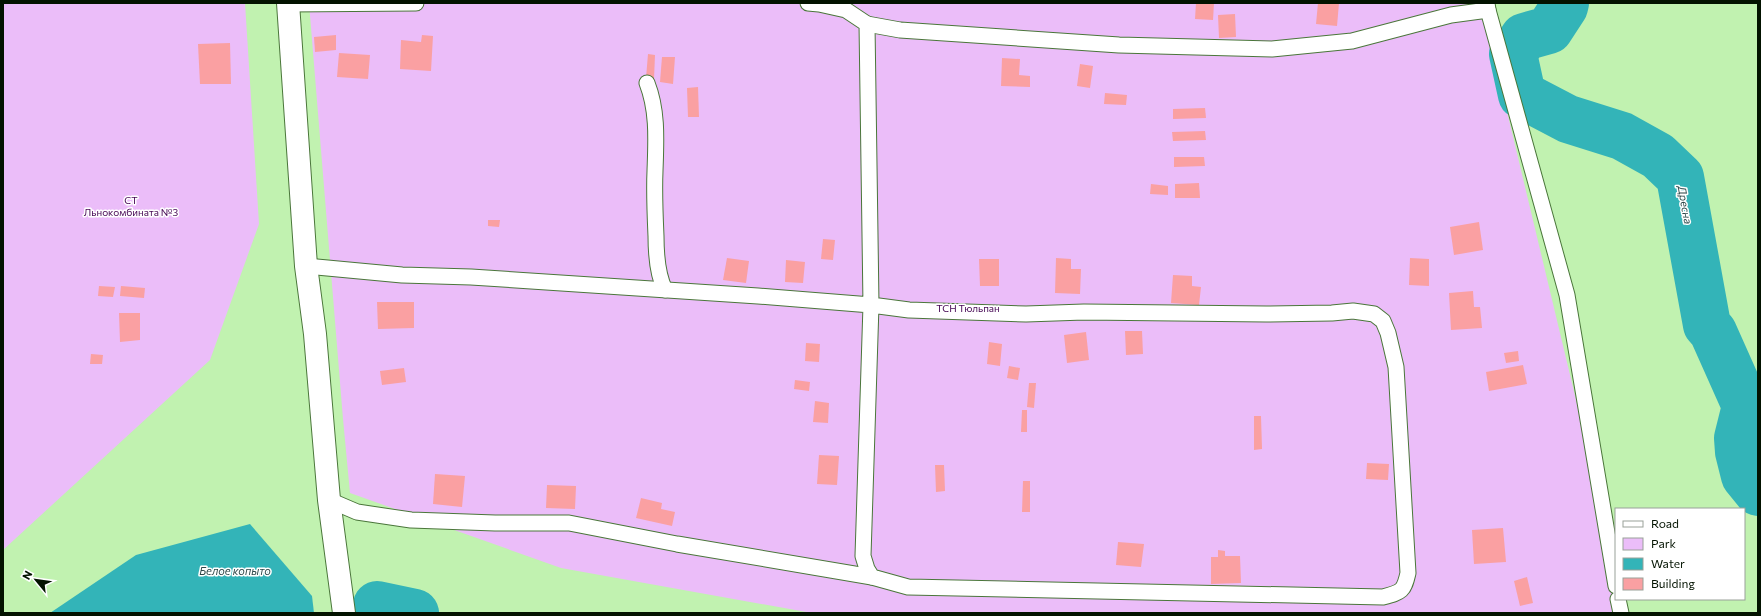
<svg xmlns="http://www.w3.org/2000/svg" width="1761" height="616" viewBox="0 0 1761 616" font-family="Commissioner,sans-serif">
<rect width="100%" height="100%" fill="#c1f2b0"/>
<g fill="#ebbdf9">
<polygon points="3,3 245,3 259,224 210,360 3,550"/>
<polygon points="309,3 1481,3 1616,567 1616,599 1627,613 812,613 561,568 350,493 343,419"/>
</g>
<polygon fill="#33b4b8" points="250,524 312,596 314,613 50,613 136,555"/>
<g fill="none" stroke-linecap="round" stroke-linejoin="round">
<g stroke="#33b4b8" stroke-width="48">
<polyline points="1565,3 1564,7 1549,30 1524,37 1513,54 1522,95 1568,119 1622,136 1658,156 1680,177 1707,325 1713,332 1746,406 1738,438 1739,452 1745,476 1758,492"/>
<polyline points="377,605 415,613"/>
</g>
</g>
<g fill="#faa0a2">
<polygon points="1196,3 1214,3 1213,20 1195,19"/>
<polygon points="1318,3 1339,3 1337,26 1316,24"/>
<polygon points="1235,14 1236,37 1219,38 1218,15"/>
<polygon points="336,35 336,50 315,52 314,37"/>
<polygon points="422,35 433,36 431,71 400,69 401,40 421,42"/>
<polygon points="230,43 231,84 200,84 198,44"/>
<polygon points="339,53 370,55 368,79 337,77"/>
<polygon points="648,54 655,55 654,79 646,78"/>
<polygon points="662,57 675,57 673,84 660,82"/>
<polygon points="1002,58 1020,59 1019,75 1030,76 1030,87 1001,86"/>
<polygon points="1080,64 1093,66 1090,88 1077,86"/>
<polygon points="698,87 699,117 688,117 687,88"/>
<polygon points="1105,93 1127,95 1126,105 1104,104"/>
<polygon points="1205,108 1206,118 1173,119 1173,109"/>
<polygon points="1205,131 1206,140 1173,141 1172,132"/>
<polygon points="1174,157 1204,157 1205,166 1174,167"/>
<polygon points="1199,183 1200,198 1175,198 1175,184"/>
<polygon points="1151,184 1168,186 1168,195 1150,194"/>
<polygon points="488,220 500,220 499,227 488,226"/>
<polygon points="1479,222 1483,250 1454,255 1450,227"/>
<polygon points="823,239 835,240 833,260 821,259"/>
<polygon points="727,258 749,261 746,283 723,280"/>
<polygon points="1056,258 1071,259 1071,269 1081,269 1080,294 1055,293"/>
<polygon points="1410,258 1429,259 1429,286 1409,285"/>
<polygon points="979,259 999,259 999,286 980,286"/>
<polygon points="786,260 805,262 803,283 785,282"/>
<polygon points="1173,275 1192,276 1192,286 1201,287 1199,305 1171,303"/>
<polygon points="99,286 115,287 113,297 98,296"/>
<polygon points="121,286 145,288 144,298 120,296"/>
<polygon points="1473,291 1474,307 1480,307 1482,328 1451,330 1449,293"/>
<polygon points="377,302 414,302 414,328 378,329"/>
<polygon points="119,313 140,313 140,340 120,342"/>
<polygon points="1125,331 1142,331 1143,354 1126,355"/>
<polygon points="1086,332 1089,360 1067,363 1064,335"/>
<polygon points="989,342 1002,344 1000,366 987,364"/>
<polygon points="806,343 820,344 819,362 805,361"/>
<polygon points="1518,351 1519,361 1506,363 1504,353"/>
<polygon points="91,354 103,355 102,364 90,364"/>
<polygon points="1523,365 1527,384 1489,391 1486,372"/>
<polygon points="1009,366 1020,368 1018,380 1007,378"/>
<polygon points="404,368 406,382 382,385 380,371"/>
<polygon points="795,380 810,382 809,391 794,389"/>
<polygon points="1029,383 1036,383 1034,408 1027,407"/>
<polygon points="815,401 829,403 828,423 813,422"/>
<polygon points="1022,410 1027,410 1027,432 1021,432"/>
<polygon points="1254,416 1261,416 1262,449 1254,450"/>
<polygon points="819,455 839,456 837,485 817,484"/>
<polygon points="1367,463 1389,464 1388,480 1366,479"/>
<polygon points="935,465 944,465 945,491 936,492"/>
<polygon points="435,474 465,476 462,507 433,504"/>
<polygon points="1023,481 1030,481 1030,512 1022,512"/>
<polygon points="547,485 576,486 575,509 546,508"/>
<polygon points="641,498 662,503 661,509 675,512 672,526 636,518"/>
<polygon points="1503,528 1506,562 1474,564 1472,530"/>
<polygon points="1118,542 1144,544 1141,567 1116,565"/>
<polygon points="1218,550 1225,551 1225,556 1240,556 1241,583 1211,584 1211,557 1218,557"/>
<polygon points="1527,577 1533,603 1520,606 1514,581"/>
</g>
<g fill="none" stroke-linecap="round" stroke-linejoin="round">
<defs>
<g id="lane">
<polyline points="288,4 416,3"/>
<polyline points="1488,10 1567,295 1616,586"/>
<polyline points="867,24 900,30 1119,45 1272,49 1352,41 1451,15 1488,10 1487,3"/>
<path d="M647,83c11,28 9,58 8,88 -1,22 0,43 1,65 0,18 1,38 9,54"/>
<path d="M306,266l96,9 69,2 287,19 113,9 38,5 117,4 58,-2 182,2 66,-1 21,-2 21,3 9,7 5,12 8,34 12,206c-4,18 -6,19 -25,24l-475,-10 -36,-10 -5,-8 -4,-13 8,-251 -4,-281 -21,-14 -27,-6 -11,-1"/>
<polyline points="329,500 357,512 411,520 495,523 569,523 677,544 872,577"/>
<polyline points="1618,599 1621,613"/>
</g>
<polyline id="street" points="288,3 306,266 315,334 329,500 344,613"/>
</defs>
<use href="#lane" stroke="#4a763a" stroke-width="17"/>
<use href="#street" stroke="#4a763a" stroke-width="24"/>
<use href="#lane" stroke="#fff" stroke-width="15"/>
<use href="#street" stroke="#fff" stroke-width="22"/>
</g>
<g text-anchor="middle" stroke-width="3" stroke-linejoin="round" paint-order="stroke">
<g font-size="10" fill="#430452" stroke="#fff">
<text x="131" y="204">СТ<tspan x="131" dy="12">Льнокомбината №3</tspan></text>
<text x="968" y="312">ТСН Тюльпан</text>
</g>
<g font-size="11" font-style="italic" fill="#2b4647" stroke="#fff">
<text transform="translate(1685 205) rotate(80)" y="4">Дресна</text>
<text x="235" y="575">Белое копыто</text>
</g>
</g>
<rect width="1761" height="616" fill="none" stroke="#031300" stroke-width="8"/>
<rect x="1615" y="508" width="130" height="92" fill="#ffffff" stroke="#9aa199"/>
<rect x="1623" y="521" width="20" height="6" fill="#ffffff" stroke="#9aa199"/>
<text x="1651" y="528" font-size="12" fill="#031300">Road</text>
<rect x="1623" y="538" width="20" height="12" fill="#ebbdf9" stroke="#9aa199"/>
<text x="1651" y="548" font-size="12" fill="#031300">Park</text>
<rect x="1623" y="558" width="20" height="12" fill="#33b4b8" stroke="#9aa199"/>
<text x="1651" y="568" font-size="12" fill="#031300">Water</text>
<rect x="1623" y="578" width="20" height="12" fill="#faa0a2" stroke="#9aa199"/>
<text x="1651" y="588" font-size="12" fill="#031300">Building</text>
<g transform="translate(36 580) rotate(299)" stroke="#ffffff" stroke-width="3" paint-order="stroke">
<path d="M0-3L7 15L0 10L-7 15Z" fill="#031300"/>
<text y="-6" font-size="11" font-weight="bold" text-anchor="middle" fill="#031300">N</text>
</g>
</svg>
